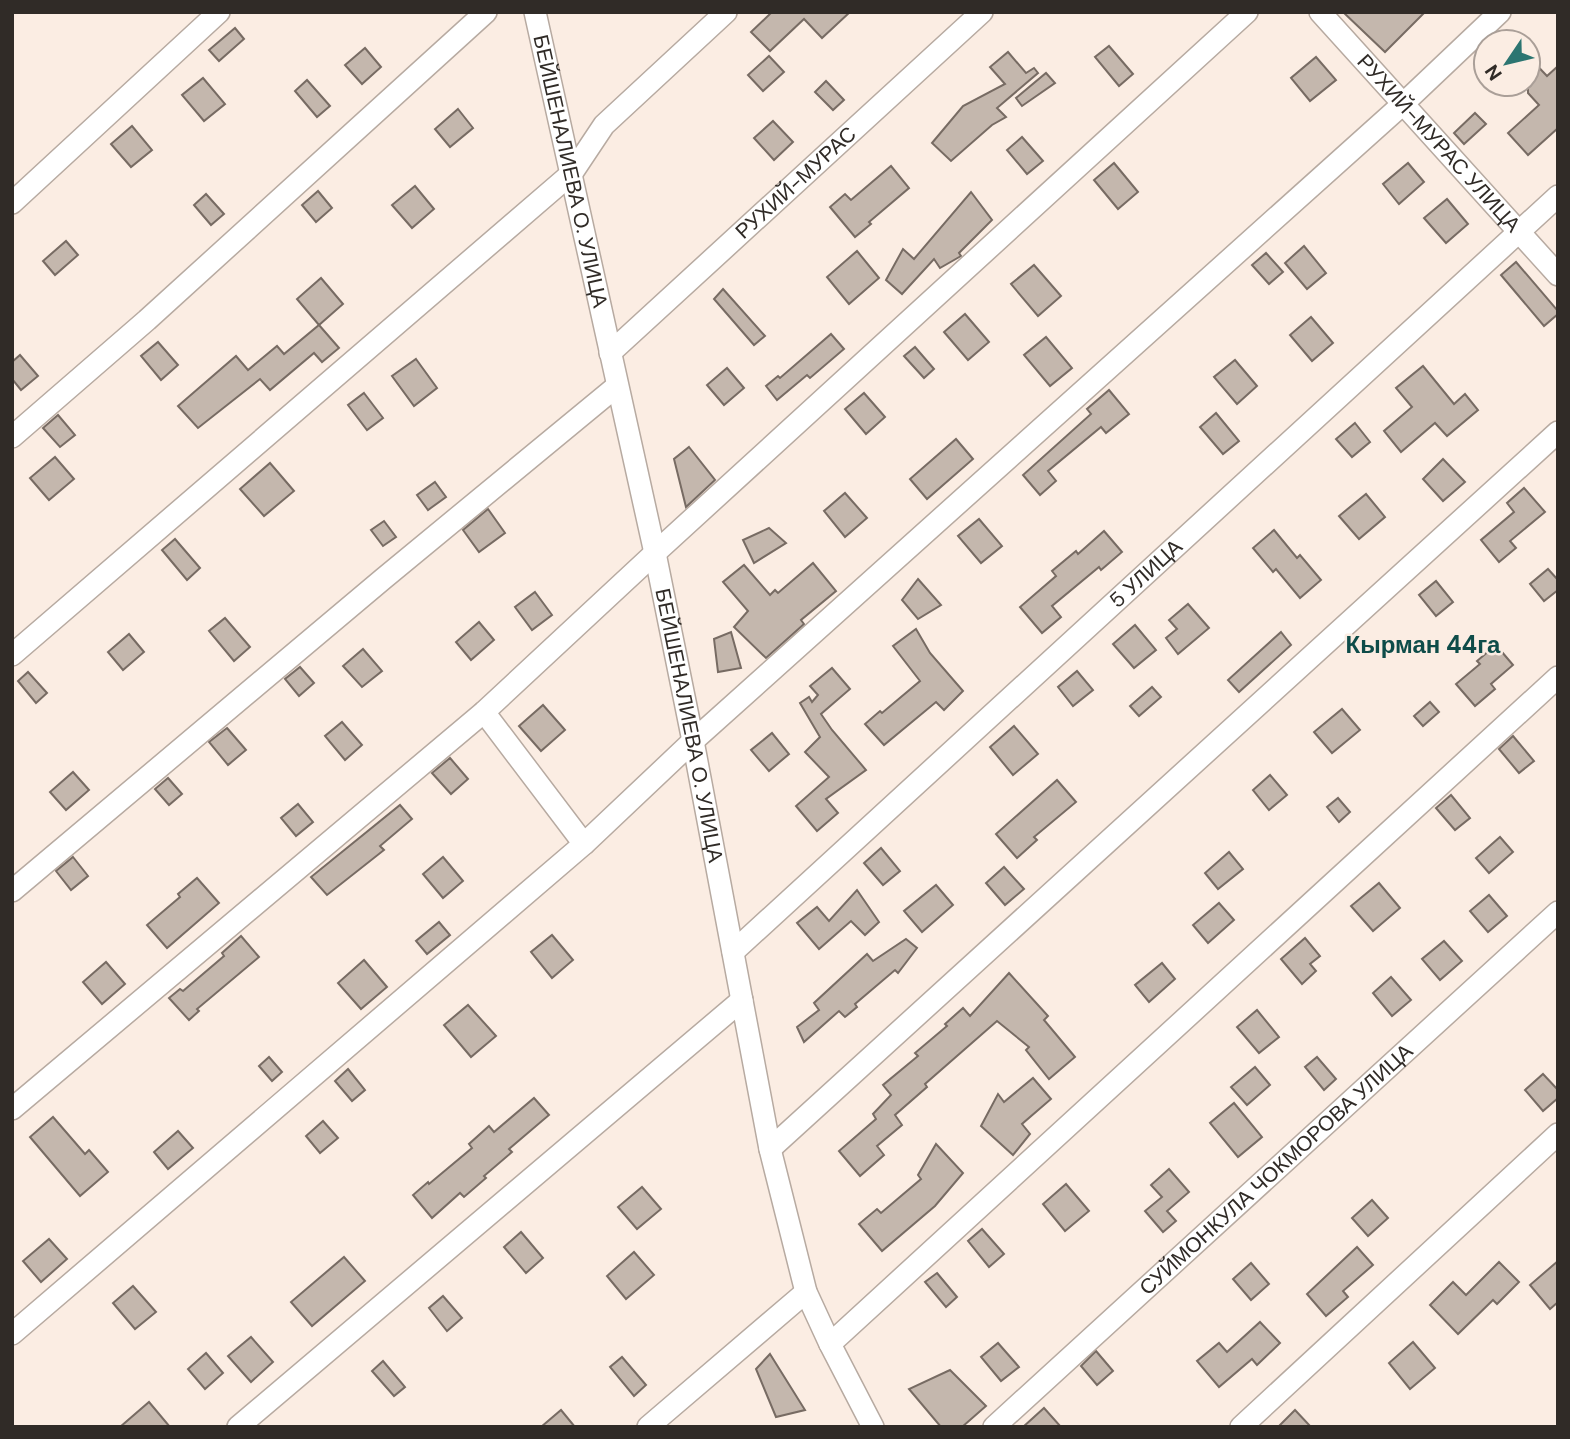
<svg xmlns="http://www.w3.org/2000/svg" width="1570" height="1439" viewBox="0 0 1570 1439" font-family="'DM Sans',sans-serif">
<rect width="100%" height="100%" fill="#fbede3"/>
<g fill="#c4b7ad" stroke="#776b63" stroke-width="2">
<polygon points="772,12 850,12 822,38 804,19 770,51 751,32"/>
<polygon points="1343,12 1425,12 1385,52"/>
<polygon points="235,28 244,39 219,61 209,50"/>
<polygon points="1109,46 1133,74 1119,86 1095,57"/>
<polygon points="365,48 381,67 362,84 345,65"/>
<polygon points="1008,52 1026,73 1034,68 1038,73 997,108 1006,117 992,125 951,161 932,143 963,106 1005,84 990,67"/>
<polygon points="769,56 784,72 763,91 748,75"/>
<polygon points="1528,56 1547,76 1558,66 1558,128 1528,155 1508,133 1539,105 1528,93"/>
<polygon points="1316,57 1336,80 1310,101 1291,78"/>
<polygon points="1046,73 1055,83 1022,106 1016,98"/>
<polygon points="203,78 225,104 204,121 182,95"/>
<polygon points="307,80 330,106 317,117 295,91"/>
<polygon points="826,81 844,100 833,110 815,92"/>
<polygon points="458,109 473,128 450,147 435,129"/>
<polygon points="1475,113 1486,124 1464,144 1454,133"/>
<polygon points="773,121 793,142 774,160 754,138"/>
<polygon points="132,126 152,150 131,167 111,144"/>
<polygon points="1022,137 1043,161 1027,174 1007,150"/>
<polygon points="1114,163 1138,192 1118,209 1094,180"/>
<polygon points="1408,163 1424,182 1399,204 1383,184"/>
<polygon points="891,166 909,188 869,222 871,224 855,237 830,207 845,194 851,200"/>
<polygon points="415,186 434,209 412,228 392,205"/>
<polygon points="318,191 332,208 316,222 302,205"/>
<polygon points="971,192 992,220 959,253 961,256 940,268 934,259 902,294 886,280 903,249 914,259"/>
<polygon points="206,194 224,214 211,225 194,205"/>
<polygon points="1447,199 1468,224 1446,243 1424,218"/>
<polygon points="66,241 78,255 55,275 43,261"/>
<polygon points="1304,246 1326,273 1307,289 1285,263"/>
<polygon points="857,251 879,278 849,304 827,277"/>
<polygon points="1266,253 1283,272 1269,284 1252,265"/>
<polygon points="1516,262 1558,311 1558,314 1544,326 1501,275"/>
<polygon points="1034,265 1061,296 1038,316 1011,284"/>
<polygon points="321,278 343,304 319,325 297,299"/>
<polygon points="723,289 765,336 754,345 714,299"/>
<polygon points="965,314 989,342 968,360 944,332"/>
<polygon points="1311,317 1333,343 1312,361 1290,335"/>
<polygon points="319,325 339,348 322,362 314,353 270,390 260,379 198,428 178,406 236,356 248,370 277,346 284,354"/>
<polygon points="831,334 844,349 810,378 807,375 777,400 766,386 778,376 780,378"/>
<polygon points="1046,337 1072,368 1050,386 1024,355"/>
<polygon points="158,342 178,365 161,380 141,356"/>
<polygon points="915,347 934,369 924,378 904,356"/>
<polygon points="20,355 38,376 21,390 12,379 12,362"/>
<polygon points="416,359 437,388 414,406 392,376"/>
<polygon points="1235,360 1257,386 1237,404 1214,377"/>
<polygon points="1423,366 1454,404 1465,394 1478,410 1447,436 1435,423 1401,452 1384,431 1412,407 1396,388"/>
<polygon points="727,368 744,388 724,405 707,385"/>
<polygon points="1109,390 1129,414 1106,433 1101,427 1048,471 1056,481 1040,495 1023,475 1091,414 1087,409"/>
<polygon points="364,393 383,418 367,430 348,405"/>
<polygon points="864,393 885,417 866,434 845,409"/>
<polygon points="1216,413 1239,441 1223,454 1200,427"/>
<polygon points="58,415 75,435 60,447 43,428"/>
<polygon points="1355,423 1370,442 1352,457 1336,439"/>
<polygon points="956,439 973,459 927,499 910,479"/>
<polygon points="689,447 715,480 686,507 674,459"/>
<polygon points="55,457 74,479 49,500 30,478"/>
<polygon points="1443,459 1465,482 1443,501 1423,479"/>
<polygon points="270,463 294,491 264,516 240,489"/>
<polygon points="435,482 446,497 428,510 417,495"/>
<polygon points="1524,488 1545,512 1510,541 1516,548 1499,562 1481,540 1514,512 1507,503"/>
<polygon points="845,493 867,518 845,537 824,511"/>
<polygon points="1366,494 1385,517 1359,539 1339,516"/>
<polygon points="488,509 505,533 479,552 463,530"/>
<polygon points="979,519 1002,546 981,563 958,536"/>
<polygon points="384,521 396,537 383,546 371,530"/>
<polygon points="769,528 786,543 754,563 743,540"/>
<polygon points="1274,530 1297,558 1300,555 1321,580 1300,598 1276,569 1273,572 1253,548"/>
<polygon points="1104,531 1122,552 1101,570 1099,567 1052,606 1061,617 1042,633 1020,607 1056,576 1052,571 1076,551 1078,554"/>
<polygon points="175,539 200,568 187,580 162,550"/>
<polygon points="813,563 836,591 801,620 804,624 766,658 734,627 748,611 723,582 744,565 770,595 775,590 778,593"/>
<polygon points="1548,569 1558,580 1558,590 1544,601 1530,584"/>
<polygon points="918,579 941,605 918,619 902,600"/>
<polygon points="1436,581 1453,602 1436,616 1419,595"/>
<polygon points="535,592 552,615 532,630 515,607"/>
<polygon points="1188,604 1209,628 1178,654 1166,638 1177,629 1169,620"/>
<polygon points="225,618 250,647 234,661 209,631"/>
<polygon points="479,622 494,640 471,660 456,642"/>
<polygon points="1135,625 1156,650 1134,668 1113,644"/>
<polygon points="916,629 930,653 963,691 944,710 936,702 884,745 865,724 880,711 882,713 920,681 893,646"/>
<polygon points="731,632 741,668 718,672 714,639"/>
<polygon points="1281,632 1291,645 1239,692 1228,680"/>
<polygon points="129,634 144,652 123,670 108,652"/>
<polygon points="1496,645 1513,665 1491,684 1495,689 1475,706 1456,684 1480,664 1477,661"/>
<polygon points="363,649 382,671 362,687 343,666"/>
<polygon points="300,667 314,683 299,696 285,679"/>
<polygon points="832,668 850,689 821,714 832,730 866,770 826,799 838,813 817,831 796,806 829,777 805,752 820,737 800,703 809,697 812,702 818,695 810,686"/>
<polygon points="1077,671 1093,690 1073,706 1058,687"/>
<polygon points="28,672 47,693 36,703 18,681"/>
<polygon points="1152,687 1161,697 1139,716 1130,706"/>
<polygon points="1430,702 1439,712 1423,726 1414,716"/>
<polygon points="543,705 565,730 541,751 519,726"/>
<polygon points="1342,709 1360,730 1332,753 1314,732"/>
<polygon points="342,722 362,745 345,760 325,736"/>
<polygon points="1014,726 1038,754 1013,775 990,747"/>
<polygon points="227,728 246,750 228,765 209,742"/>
<polygon points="772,733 789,754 769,771 751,750"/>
<polygon points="1513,736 1534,761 1519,773 1499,749"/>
<polygon points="450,758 468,779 451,794 432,773"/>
<polygon points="73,772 89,790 66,810 50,792"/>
<polygon points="1270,775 1287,795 1269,810 1253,790"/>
<polygon points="168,778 182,794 169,805 155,789"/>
<polygon points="1057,780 1076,802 1034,837 1037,840 1017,858 996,834"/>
<polygon points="1451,795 1470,818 1455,830 1436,808"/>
<polygon points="1338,798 1350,812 1339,822 1327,807"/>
<polygon points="298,804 313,822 296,836 281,818"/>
<polygon points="400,805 412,819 380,846 384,850 327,895 311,877"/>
<polygon points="1500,837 1513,852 1489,873 1476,858"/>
<polygon points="881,848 900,871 883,885 864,863"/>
<polygon points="1229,852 1243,869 1218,889 1205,873"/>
<polygon points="73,857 88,876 71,890 56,871"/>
<polygon points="443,857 463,881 443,898 423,874"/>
<polygon points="1004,867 1024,889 1005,905 986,883"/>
<polygon points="197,878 219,903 167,948 147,925 180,897 178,894"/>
<polygon points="1379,883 1400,908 1373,931 1351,906"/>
<polygon points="936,885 953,905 922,932 904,911"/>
<polygon points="857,890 879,922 865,935 851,921 819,949 797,923 817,907 829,921"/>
<polygon points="1489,895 1507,916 1488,932 1470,911"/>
<polygon points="1219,903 1234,920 1208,943 1193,925"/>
<polygon points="439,922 450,935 427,954 416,941"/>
<polygon points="552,935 573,960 552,978 531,952"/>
<polygon points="241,936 259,957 197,1009 199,1011 189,1020 169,998 180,989 183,991 224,956 222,953"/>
<polygon points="1305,938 1320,956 1310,964 1316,971 1302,984 1281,959"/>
<polygon points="906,939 917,948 898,973 895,970 855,1004 857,1007 845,1017 839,1011 804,1042 797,1027 819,1010 814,1003 867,954 873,961"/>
<polygon points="1444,941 1462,961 1440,980 1422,959"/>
<polygon points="364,960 387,987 361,1009 338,983"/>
<polygon points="106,962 125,984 102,1004 83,982"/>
<polygon points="1162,963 1175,979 1149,1002 1135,985"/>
<polygon points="1009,973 1048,1016 1044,1020 1075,1057 1049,1079 1026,1050 1029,1047 997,1021 925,1084 927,1087 895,1115 902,1125 877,1146 884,1155 860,1176 839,1151 876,1119 873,1114 891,1095 883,1085 918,1056 915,1053 947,1026 945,1024 963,1008 970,1016"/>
<polygon points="1391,977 1411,1000 1392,1016 1373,993"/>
<polygon points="468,1005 496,1036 471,1057 444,1025"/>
<polygon points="1257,1010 1279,1037 1259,1053 1237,1027"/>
<polygon points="269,1057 282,1072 272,1081 259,1066"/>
<polygon points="1317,1057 1336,1079 1324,1090 1305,1067"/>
<polygon points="1255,1067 1270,1085 1247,1105 1231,1087"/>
<polygon points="348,1069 365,1090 352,1101 335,1081"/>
<polygon points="1543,1074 1558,1090 1558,1098 1543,1111 1525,1090"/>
<polygon points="1033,1078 1051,1099 1022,1124 1030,1134 1013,1155 981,1126 998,1094 1004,1102"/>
<polygon points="534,1098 549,1115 509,1149 512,1152 484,1176 486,1178 464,1197 460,1193 432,1218 413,1195 428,1182 429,1184 472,1148 469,1144 489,1126 494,1132"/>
<polygon points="1234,1103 1262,1137 1238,1157 1210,1123"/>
<polygon points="53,1117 85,1154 89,1150 108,1172 80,1196 30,1137"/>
<polygon points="323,1121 338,1138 320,1153 306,1136"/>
<polygon points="178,1131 193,1148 168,1169 154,1152"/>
<polygon points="936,1144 963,1173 935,1206 882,1251 859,1224 877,1209 881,1213 921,1179 918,1175"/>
<polygon points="1169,1169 1189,1192 1167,1211 1176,1221 1163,1232 1145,1211 1162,1197 1151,1185"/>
<polygon points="1066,1184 1089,1211 1065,1231 1043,1204"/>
<polygon points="642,1187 661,1209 637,1229 618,1207"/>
<polygon points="1372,1200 1388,1218 1368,1236 1352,1218"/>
<polygon points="982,1229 1004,1254 989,1267 968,1241"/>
<polygon points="521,1232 543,1258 526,1273 504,1247"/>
<polygon points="49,1239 67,1259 41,1282 23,1261"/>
<polygon points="1357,1247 1373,1265 1343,1291 1348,1297 1326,1316 1307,1294"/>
<polygon points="634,1252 654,1275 626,1299 607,1276"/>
<polygon points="344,1257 365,1281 312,1326 291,1302"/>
<polygon points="1558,1261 1558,1302 1550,1309 1530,1285"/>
<polygon points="1499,1262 1519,1282 1497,1304 1493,1300 1458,1334 1430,1305 1453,1282 1466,1295"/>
<polygon points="1251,1263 1269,1284 1251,1300 1233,1279"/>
<polygon points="937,1273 957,1297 946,1307 925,1282"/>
<polygon points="133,1286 156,1312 135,1329 113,1303"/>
<polygon points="443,1296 462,1318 447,1331 429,1308"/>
<polygon points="1260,1322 1280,1343 1257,1365 1252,1359 1219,1387 1197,1361 1219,1343 1227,1352"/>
<polygon points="251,1337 273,1362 251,1382 228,1356"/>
<polygon points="1413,1342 1435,1368 1410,1389 1389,1363"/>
<polygon points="998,1343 1019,1367 1001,1381 981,1357"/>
<polygon points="1096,1351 1113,1371 1097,1385 1081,1366"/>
<polygon points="206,1353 223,1373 205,1389 188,1369"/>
<polygon points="770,1354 805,1410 776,1417 756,1369"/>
<polygon points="622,1357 646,1385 634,1396 610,1367"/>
<polygon points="383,1361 405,1387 394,1396 372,1371"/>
<polygon points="950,1370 986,1406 962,1427 941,1427 909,1389"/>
<polygon points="149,1402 170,1427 120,1427"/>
<polygon points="1044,1408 1061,1427 1023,1427"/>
<polygon points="561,1410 575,1427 541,1427"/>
<polygon points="1295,1410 1311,1427 1278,1427"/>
</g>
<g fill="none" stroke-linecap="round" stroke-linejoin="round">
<defs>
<g id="minor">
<path id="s1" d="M535,12l120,541 38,188 77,408 36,143 24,52 43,83"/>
<path id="s2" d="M1320,12l238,263"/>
<polyline points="12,203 219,12"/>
<path id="s3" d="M610,353l372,-341"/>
<polyline points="12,437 147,320 486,12"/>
<polyline points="12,655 572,173 604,125 726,12"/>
<polyline points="484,712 584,844"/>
<polyline points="12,891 383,579 617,386"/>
<path id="s4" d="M733,952l825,-756"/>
<polyline points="12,1109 484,712 655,553 1247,12"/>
<polyline points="770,1149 1558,432"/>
<polyline points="12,1334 584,844 693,741 1404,103 1500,12"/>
<polyline points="830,1344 1558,677"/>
<polyline points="238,1427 742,1000"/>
<polyline points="648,1427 806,1292"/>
<path id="s5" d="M994,1427l564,-515"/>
<polyline points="1241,1427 1558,1134"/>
</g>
</defs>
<use href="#minor" stroke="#b7aaa1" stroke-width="24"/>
<use href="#minor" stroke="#fff" stroke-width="21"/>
</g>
<g text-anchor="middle" stroke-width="5" stroke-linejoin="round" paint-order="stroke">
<g font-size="21" fill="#302b27" stroke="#fbede3">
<text dy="7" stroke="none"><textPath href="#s2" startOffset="177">РУХИЙ-МУРАС УЛИЦА</textPath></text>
<text dy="7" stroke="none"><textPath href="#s1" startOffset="163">БЕЙШЕНАЛИЕВА О. УЛИЦА</textPath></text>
<text dy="7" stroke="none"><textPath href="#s3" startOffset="252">РУХИЙ-МУРАС</textPath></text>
<text dy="7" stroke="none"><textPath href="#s4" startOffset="560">5 УЛИЦА</textPath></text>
<text dy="7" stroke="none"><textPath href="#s1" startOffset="730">БЕЙШЕНАЛИЕВА О. УЛИЦА</textPath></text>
<text dy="7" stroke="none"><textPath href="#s5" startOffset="382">СУЙМОНКУЛА ЧОКМОРОВА УЛИЦА</textPath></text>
</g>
<g font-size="24" font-weight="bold" fill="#0e4c49" stroke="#fbede3">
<text x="1423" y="653">Кырман 44га</text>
</g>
</g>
<rect width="1570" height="1439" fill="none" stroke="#302b27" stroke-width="28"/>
<g transform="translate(1507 63) rotate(235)"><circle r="33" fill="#fbede3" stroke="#aa9f98" stroke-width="2"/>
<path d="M0-5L12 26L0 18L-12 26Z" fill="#2c7571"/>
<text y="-10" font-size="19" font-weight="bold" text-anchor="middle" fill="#302b27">N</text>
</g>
</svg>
